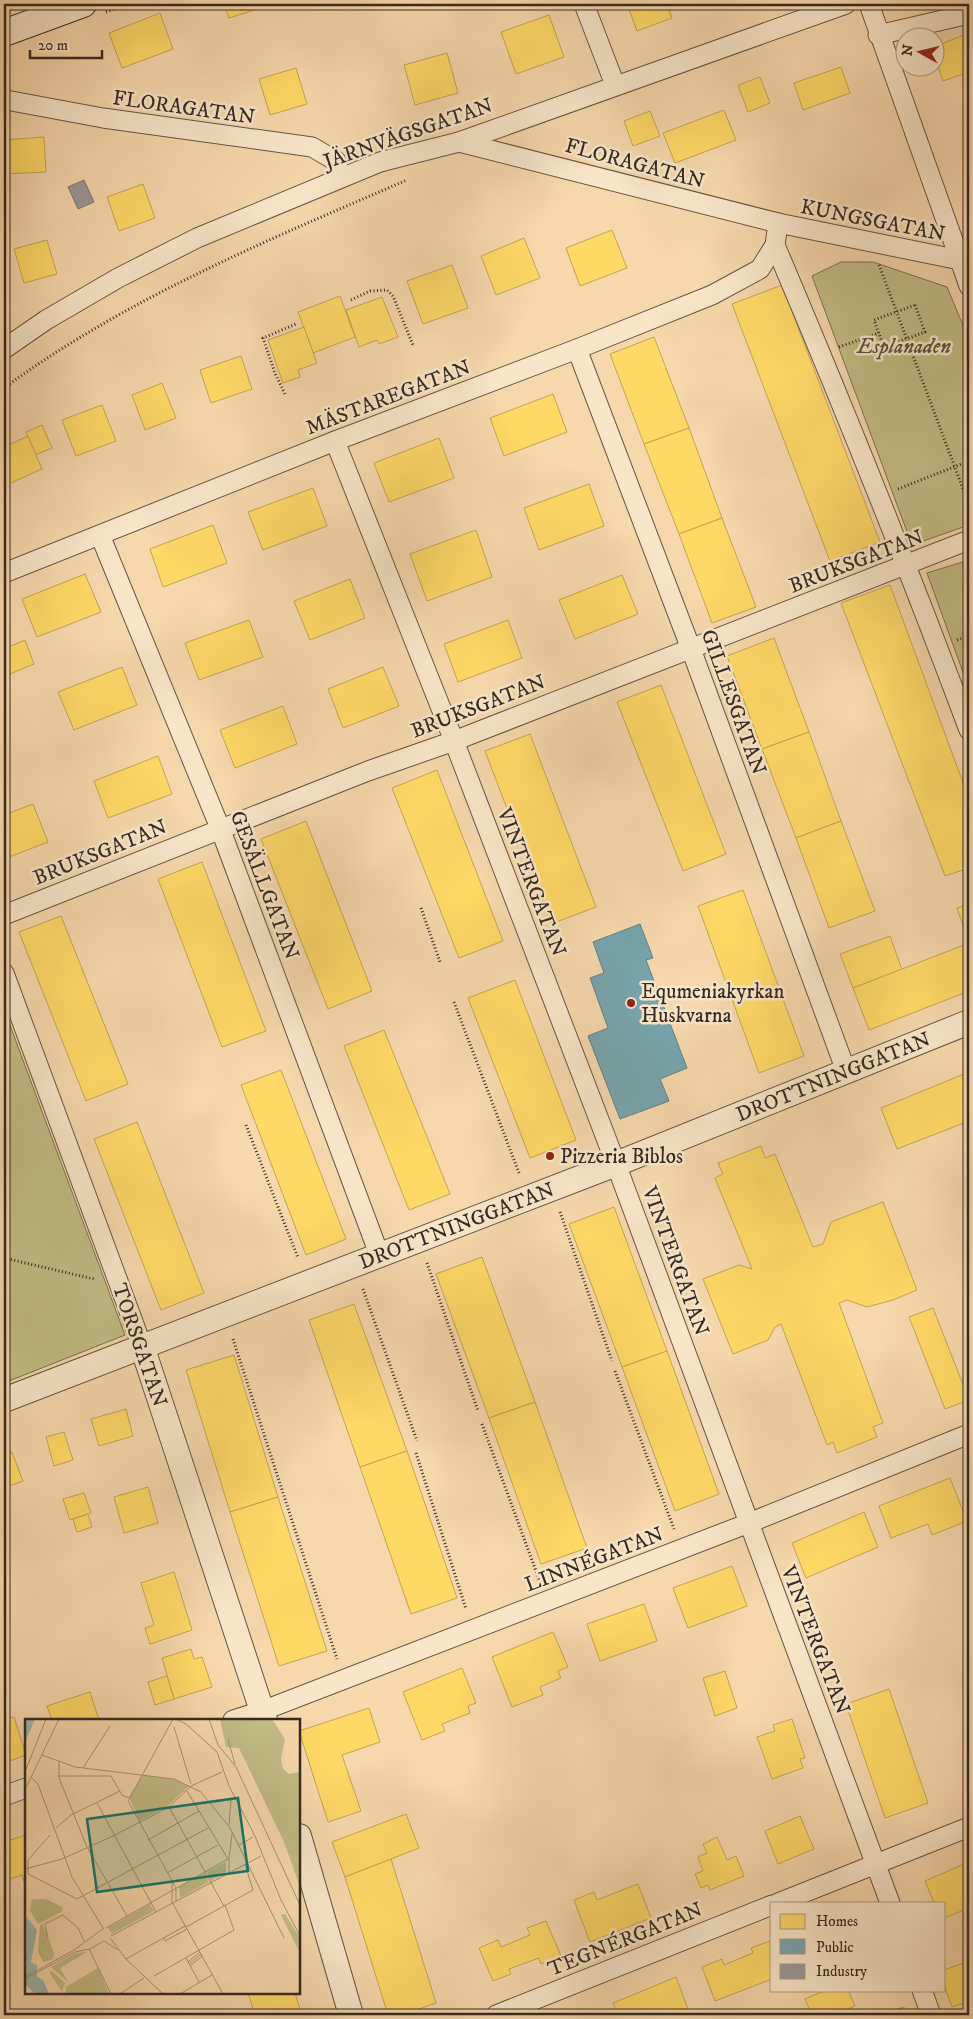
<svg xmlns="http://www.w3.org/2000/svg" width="973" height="2019" viewBox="0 0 973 2019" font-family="'IM FELL DW Pica',serif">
<rect width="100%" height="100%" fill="#f6d8ac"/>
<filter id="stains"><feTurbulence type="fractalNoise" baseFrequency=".004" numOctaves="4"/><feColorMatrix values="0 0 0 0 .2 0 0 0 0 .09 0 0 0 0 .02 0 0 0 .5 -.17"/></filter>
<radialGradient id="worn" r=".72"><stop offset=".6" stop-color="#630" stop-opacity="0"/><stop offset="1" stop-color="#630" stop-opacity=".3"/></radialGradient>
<g fill="#c3bc84" stroke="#7c7253">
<polygon points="841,262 873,262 947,287 969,340 969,525 912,545 812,276"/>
<polygon points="969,560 969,689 927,573"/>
<polygon points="4,1009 125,1335 4,1383"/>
</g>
<g fill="#ffd966" stroke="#c3a452">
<polygon points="224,4 269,4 270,5 229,18"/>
<polygon points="627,4 667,4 672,18 637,31"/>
<polygon points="160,13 173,49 122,68 109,33"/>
<polygon points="549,15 564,57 516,74 501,32"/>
<polygon points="969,33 969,72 943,81 936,61 936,46"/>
<polygon points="447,53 458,93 415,105 404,65"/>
<polygon points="841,67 850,93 803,110 794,83"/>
<polygon points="296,68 307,104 270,115 259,79"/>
<polygon points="760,77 770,103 748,112 738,85"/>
<polygon points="724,110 736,140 675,163 663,133"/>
<polygon points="650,111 660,136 633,146 624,121"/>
<polygon points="44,137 46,172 4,174 4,140"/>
<polygon points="143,184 155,218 119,231 107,197"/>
<polygon points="612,230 627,268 580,286 566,248"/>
<polygon points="524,238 540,278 496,295 481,256"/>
<polygon points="47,240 57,274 24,283 14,249"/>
<polygon points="452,265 468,308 423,324 407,281"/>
<polygon points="782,285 880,542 830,561 732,304"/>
<polygon points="340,296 355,337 313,353 298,312"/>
<polygon points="382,297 398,337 379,344 377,340 359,347 346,310"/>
<polygon points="304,327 317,363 298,370 300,377 283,383 268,340"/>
<polygon points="654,337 689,428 644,444 610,354"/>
<polygon points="241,356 252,389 211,403 200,370"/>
<polygon points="162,383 176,418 145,430 132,395"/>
<polygon points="553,394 567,432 504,456 490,418"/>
<polygon points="102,405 116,441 76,456 62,420"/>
<polygon points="42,425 52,448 35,455 26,432"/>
<polygon points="689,428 722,518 679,534 644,444"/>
<polygon points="28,436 42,469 4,486 4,447"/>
<polygon points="439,438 454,478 389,502 374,463"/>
<polygon points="589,484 604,526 539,550 524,508"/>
<polygon points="313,488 327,526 263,550 248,512"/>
<polygon points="722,518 756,607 712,623 679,534"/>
<polygon points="213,525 227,563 163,587 150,549"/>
<polygon points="476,530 492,577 427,601 410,554"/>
<polygon points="85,574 101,612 37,637 22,599"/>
<polygon points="622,575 638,614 575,639 559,600"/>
<polygon points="350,579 365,618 310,640 294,601"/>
<polygon points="890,585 969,799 969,868 945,876 841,603"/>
<polygon points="249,620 263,657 199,680 185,643"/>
<polygon points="508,620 522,658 458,682 444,644"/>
<polygon points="774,638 809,732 762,749 727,656"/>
<polygon points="25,640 34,664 5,676 4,649"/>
<polygon points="122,667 137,705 74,730 58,692"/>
<polygon points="383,667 399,706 343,728 328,689"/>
<polygon points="4,672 9,683 4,685"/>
<polygon points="661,685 726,854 683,871 617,702"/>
<polygon points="283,706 297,744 235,768 220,730"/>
<polygon points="809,732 841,821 796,838 762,749"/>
<polygon points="530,734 596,907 551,924 485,751"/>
<polygon points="4,744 8,755 4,757"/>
<polygon points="158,756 172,794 108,818 94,781"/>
<polygon points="437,770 503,941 459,958 392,788"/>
<polygon points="33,804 48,842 4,859 4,815"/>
<polygon points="306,821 372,991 328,1009 261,839"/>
<polygon points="841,821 875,911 829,928 796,838"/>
<polygon points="202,862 266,1031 222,1047 158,879"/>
<polygon points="743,890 804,1056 759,1073 698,906"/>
<polygon points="969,904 969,943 957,908"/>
<polygon points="61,916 128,1084 86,1101 19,932"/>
<polygon points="890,936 902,970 853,988 840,954"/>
<polygon points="969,943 969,991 869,1030 853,988"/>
<polygon points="515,980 576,1140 530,1158 468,998"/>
<polygon points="384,1030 450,1194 409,1210 344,1046"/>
<polygon points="281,1070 346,1239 306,1255 241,1085"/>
<polygon points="969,1072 969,1121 897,1149 881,1108"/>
<polygon points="137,1122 204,1293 161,1310 94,1139"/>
<polygon points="761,1146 765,1158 775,1154 813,1247 823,1244 831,1222 883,1202 917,1290 893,1300 867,1307 847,1300 839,1303 883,1423 873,1427 877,1437 837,1453 833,1442 827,1445 781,1324 775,1327 768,1340 733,1354 703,1279 739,1265 752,1269 715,1178 723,1174 718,1163"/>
<polygon points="614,1207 667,1351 622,1367 569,1224"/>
<polygon points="482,1257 535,1402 489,1418 436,1274"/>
<polygon points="354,1304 407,1451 360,1467 309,1320"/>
<polygon points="933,1308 969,1400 945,1409 909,1317"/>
<polygon points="667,1351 719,1494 675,1511 622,1367"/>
<polygon points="234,1355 278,1497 230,1512 186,1370"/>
<polygon points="535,1402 587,1548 541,1564 489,1418"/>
<polygon points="126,1409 133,1436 99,1446 91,1419"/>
<polygon points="64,1432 73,1460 54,1466 46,1437"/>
<polygon points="407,1451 457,1598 411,1614 360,1467"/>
<polygon points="12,1452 23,1481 4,1488 4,1455"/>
<polygon points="950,1478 967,1521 932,1535 928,1524 891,1538 879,1506"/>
<polygon points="148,1487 158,1523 124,1533 114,1497"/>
<polygon points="84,1493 91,1513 70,1520 63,1499"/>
<polygon points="278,1497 327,1651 279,1666 230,1512"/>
<polygon points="864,1512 878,1547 806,1578 792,1543"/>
<polygon points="88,1514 92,1527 77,1532 73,1519"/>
<polygon points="732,1566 747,1606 688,1628 673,1588"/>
<polygon points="174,1572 192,1630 150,1644 145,1628 154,1625 141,1583"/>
<polygon points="644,1604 657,1641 600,1661 587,1624"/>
<polygon points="553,1632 568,1667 558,1671 561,1678 540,1687 543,1695 512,1707 492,1657"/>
<polygon points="191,1649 194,1659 202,1657 212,1687 174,1699 162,1658"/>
<polygon points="462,1668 476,1703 468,1706 470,1713 442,1724 445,1731 422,1740 403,1692"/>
<polygon points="725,1671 737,1708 715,1716 703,1678"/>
<polygon points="167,1676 174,1699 155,1705 148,1682"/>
<polygon points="889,1689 928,1803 885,1818 846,1704"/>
<polygon points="90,1692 99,1720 52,1720 47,1706"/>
<polygon points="369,1708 380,1742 342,1755 361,1811 328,1822 299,1731"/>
<polygon points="14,1717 26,1755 4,1763 4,1720"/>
<polygon points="792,1719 805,1758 800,1759 803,1768 772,1779 757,1737 775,1731 773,1725"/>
<polygon points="406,1814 419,1848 345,1877 332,1842"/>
<polygon points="800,1816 814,1849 778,1864 765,1831"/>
<polygon points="26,1835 26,1885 25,1885 22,1875 10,1879 4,1859 4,1842"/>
<polygon points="717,1837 727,1860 736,1856 744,1876 710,1890 708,1885 701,1888 695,1874 703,1871 698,1857 707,1853 703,1844"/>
<polygon points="391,1859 436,2003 402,2015 388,2015 345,1877"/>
<polygon points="969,1862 969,1908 944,1918 944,1903 934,1903 925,1881"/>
<polygon points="638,1884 651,1918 590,1942 574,1900 594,1892 597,1900"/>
<polygon points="546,1921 561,1956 541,1964 539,1958 509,1969 511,1974 493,1981 479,1948 498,1940 501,1947 530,1935 527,1928"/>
<polygon points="770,1941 772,1945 772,1979 715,2001 702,1967 722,1959 724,1965 753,1953 751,1948"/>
<polygon points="969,1961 969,2001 952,2007 944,1985 944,1970"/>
<polygon points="676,1977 689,2012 681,2015 618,2015 613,2003"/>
<polygon points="826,1990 848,1990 855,2006 832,2015 812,2015 805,1999"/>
<polygon points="248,1993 295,1993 301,2012 290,2015 255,2015"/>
<polygon points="904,2007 907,2015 879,2015"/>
</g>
<polygon fill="#76a5af" stroke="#638085" points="640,924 653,958 646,960 687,1068 660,1079 669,1101 620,1119 588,1036 608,1028 590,978 604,973 593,942"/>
<polygon fill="#999" stroke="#7b7775" points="84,180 94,202 78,209 68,187"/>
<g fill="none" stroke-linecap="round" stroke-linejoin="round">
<defs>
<g id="minor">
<polyline points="584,4 615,85"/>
<polyline points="869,4 960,260"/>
<polyline points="878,35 969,14"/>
<polyline points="6,100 103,118 312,147 336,161 341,178"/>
<polyline points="778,223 960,260 969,286"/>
<path d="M775,245c68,160 133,322 194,485"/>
<polyline points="4,349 46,320 118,278 197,238 380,162 459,142 846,4"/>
<polyline points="577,349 691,649 846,1071"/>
<polyline points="335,441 454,741 616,1164 890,1903"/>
<polyline points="100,535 220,828 379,1254"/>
<polyline points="4,573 335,441 577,349 712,295 760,269 775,245 778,223 459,142"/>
<polyline points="4,915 368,771 454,741 969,540"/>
<polyline points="4,973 142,1346"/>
<polyline points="233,1720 262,1711 749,1523 969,1434"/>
<polyline points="4,1796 26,1788"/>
<polyline points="778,1903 969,1827"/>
<polyline points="922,1990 931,2015"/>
<polyline points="496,2015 772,1905"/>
</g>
<g id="tertiary">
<polyline points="142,1346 265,1720"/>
<path id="s1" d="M4,1400l612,-236 353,-142"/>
<polyline points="299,1836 351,2015"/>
</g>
<polyline id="secondary" points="4,33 83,4"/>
</defs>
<use href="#minor" stroke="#654" stroke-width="21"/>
<use href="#tertiary" stroke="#654" stroke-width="26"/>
<use href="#secondary" stroke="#362922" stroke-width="28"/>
<g stroke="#362922" stroke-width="3" stroke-dasharray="1 2.5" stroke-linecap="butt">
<polyline points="106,12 129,4"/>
<polyline points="879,265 969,505"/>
<polyline points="351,300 370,291 387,290 393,296 413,345"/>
<polygon points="915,305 925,332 884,347 874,320"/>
<polyline points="839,347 879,333"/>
<path d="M4,388c123,-90 264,-148 403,-208"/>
<polyline points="285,394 275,373 263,338 296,324"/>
<polyline points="898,489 969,461"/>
<polyline points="957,640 969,636"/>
<polyline points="421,908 440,962"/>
<polyline points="454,1002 519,1173"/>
<polyline points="246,1125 298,1258"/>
<polyline points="560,1212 612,1361"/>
<polyline points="4,1258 94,1279"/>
<polyline points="427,1263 478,1411"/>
<polyline points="363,1289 417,1441"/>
<polyline points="233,1339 337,1659"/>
<polyline points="615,1371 674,1529"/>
<polyline points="482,1424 540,1582"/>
<polyline points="416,1453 466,1609"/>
</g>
<use href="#minor" stroke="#f9e6c9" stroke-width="19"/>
<use href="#tertiary" stroke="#f9e6c9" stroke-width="24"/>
<use href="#secondary" stroke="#f9e6c9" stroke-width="26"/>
</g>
<g fill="#8f2418" stroke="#f9e6c9" stroke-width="2">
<circle cx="631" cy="1003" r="5"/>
<circle cx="550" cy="1156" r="5"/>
</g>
<g text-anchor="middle" stroke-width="5" stroke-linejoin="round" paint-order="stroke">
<g font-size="21" fill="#362922" stroke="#f9e6c9">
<text transform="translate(184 107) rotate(8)" y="7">FLORAGATAN</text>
<text transform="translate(408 133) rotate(-19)" y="7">JÄRNVÄGSGATAN</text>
<text transform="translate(635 163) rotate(15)" y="7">FLORAGATAN</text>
<text transform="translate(873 220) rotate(11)" y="7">KUNGSGATAN</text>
<text transform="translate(388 397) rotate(-21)" y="7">MÄSTAREGATAN</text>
<text transform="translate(856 561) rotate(-21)" y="7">BRUKSGATAN</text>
<text transform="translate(734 702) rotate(70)" y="7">GILLESGATAN</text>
<text transform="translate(478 706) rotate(-21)" y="7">BRUKSGATAN</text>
<text transform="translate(100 852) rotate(-22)" y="7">BRUKSGATAN</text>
<text transform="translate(532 882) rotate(69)" y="7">VINTERGATAN</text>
<text transform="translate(265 885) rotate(69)" y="7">GESÄLLGATAN</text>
<text dy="7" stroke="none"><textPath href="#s1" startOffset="890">DROTTNINGGATAN</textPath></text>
<text dy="7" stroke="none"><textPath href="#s1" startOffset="485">DROTTNINGGATAN</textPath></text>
<text transform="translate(676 1261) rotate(70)" y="7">VINTERGATAN</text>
<text transform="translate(140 1345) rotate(71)" y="7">TORSGATAN</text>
<text transform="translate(594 1559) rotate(-21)" y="7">LINNÉGATAN</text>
<text transform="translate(816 1640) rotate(69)" y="7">VINTERGATAN</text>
<text transform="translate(625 1939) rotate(-22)" y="7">TEGNÉRGATAN</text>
</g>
<g font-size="21" font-style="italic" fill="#594e3a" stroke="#f9e6c9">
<text x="904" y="353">Esplanaden</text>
</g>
<g font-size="21" fill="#362922" stroke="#f9e6c9" text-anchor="start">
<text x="641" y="998">Equmeniakyrkan<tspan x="641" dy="24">Huskvarna</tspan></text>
<text x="560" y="1163">Pizzeria Biblos</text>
</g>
</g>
<g transform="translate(25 1719)">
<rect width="275" height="275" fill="#f6d8ac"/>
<path d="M195,0h52l13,20 -4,20 2,10 6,5 11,-2v115l-16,-45 -45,-94 -13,-1zM117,56l31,4 16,7 -21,20 -29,15 -10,-24zM201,143v10l-15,9 -4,-9zM180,154l4,9 -29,16 -1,-11zM7,180h14l16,8 1,4 -25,13 -8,-13zM125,185l4,7 -42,23 -4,-6zM37,194l-19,11 11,29 -1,6 -10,3 -5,-10 2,-27zM260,195l15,24v15l-19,-38zM62,233l-27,16 8,14 -17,-15 25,-14zM73,249l11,26h-43v-7zM27,252l13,12 -3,9 -13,-20z" fill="#c3bc84"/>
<path d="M0,0h10l-10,24zM0,196l12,15 -6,32 6,3v12l6,3 6,14 -15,-1 -9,-9z" fill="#9db9b0"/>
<path fill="none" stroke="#a99275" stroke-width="1" d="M148,0l-45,82 48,87v13M151,0l10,5 31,28 12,34 26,50 26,64 19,36M184,0l9,26 18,22 64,138M149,8l17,57M203,20l7,25M17,36l33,12 99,12 27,13 29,36 54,110M34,43v16l28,69 40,69M58,49l27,-42M0,53l21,-53M33,57h53l11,19 7,3M7,59l6,6 34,93 31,51M0,71l34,-71M162,72l41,68M72,84l59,109M144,88l55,99M204,106l2,-25M31,109l15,-13 49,-24M25,116l-22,25v14l49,25 131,-71M123,121l51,-29M214,126l14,-8M204,140l3,-25M0,150l37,-10 51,-23 56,-29 22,-21 31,-14M142,154l51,-28M204,154l32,-17M147,163v20l51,92M161,208l67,-37 -8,-26M81,209l122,-69M86,217l118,-63v-14M23,219l-3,-14 18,-9 15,13 6,13M85,219l16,21 37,35M139,219l1,3 22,-12M64,230l22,45M161,239l13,24M101,240l59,-33M163,243l12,-10M164,245l12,-10M165,247l12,-10M129,257l80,-46 -9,-25M0,258l49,-27 30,-22M0,260l50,-27 15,-3 14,-8 14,9M95,275l24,-16M155,275l32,-19"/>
<path fill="#0f766e" fill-opacity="0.15" stroke="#0f766e" stroke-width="2.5" d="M213,79l10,73 -151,21 -10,-73z"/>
<rect width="275" height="275" fill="none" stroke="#362922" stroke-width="2.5"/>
</g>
<rect width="973" height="2019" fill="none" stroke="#f6d8ac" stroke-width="20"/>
<rect x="5" y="5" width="963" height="2009" fill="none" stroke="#362922" stroke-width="2.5"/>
<rect x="10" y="10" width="953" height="1999" fill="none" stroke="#362922"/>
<rect x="770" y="1902" width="175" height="90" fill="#f9e6c9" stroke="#ab9a86"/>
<rect x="780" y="1914" width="25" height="15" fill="#ffd966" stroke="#ab9a86"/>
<text x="816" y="1926" font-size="15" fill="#362922">Homes</text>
<rect x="780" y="1939" width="25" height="15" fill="#76a5af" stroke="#ab9a86"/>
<text x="816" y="1952" font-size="15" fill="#362922">Public</text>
<rect x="780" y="1964" width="25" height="15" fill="#999999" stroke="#ab9a86"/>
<text x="816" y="1976" font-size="15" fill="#362922">Industry</text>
<g transform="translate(920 52) rotate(278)"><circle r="24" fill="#f9e6c9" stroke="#ab9a86"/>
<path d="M0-4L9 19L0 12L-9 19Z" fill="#8f2418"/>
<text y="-8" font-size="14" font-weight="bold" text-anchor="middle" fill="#362922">N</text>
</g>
<path d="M30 50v8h72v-8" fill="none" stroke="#362922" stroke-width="2.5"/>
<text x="38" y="50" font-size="15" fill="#362922" stroke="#f9e6c9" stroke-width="4" paint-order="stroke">20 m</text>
<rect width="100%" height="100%" filter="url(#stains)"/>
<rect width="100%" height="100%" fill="url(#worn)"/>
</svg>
